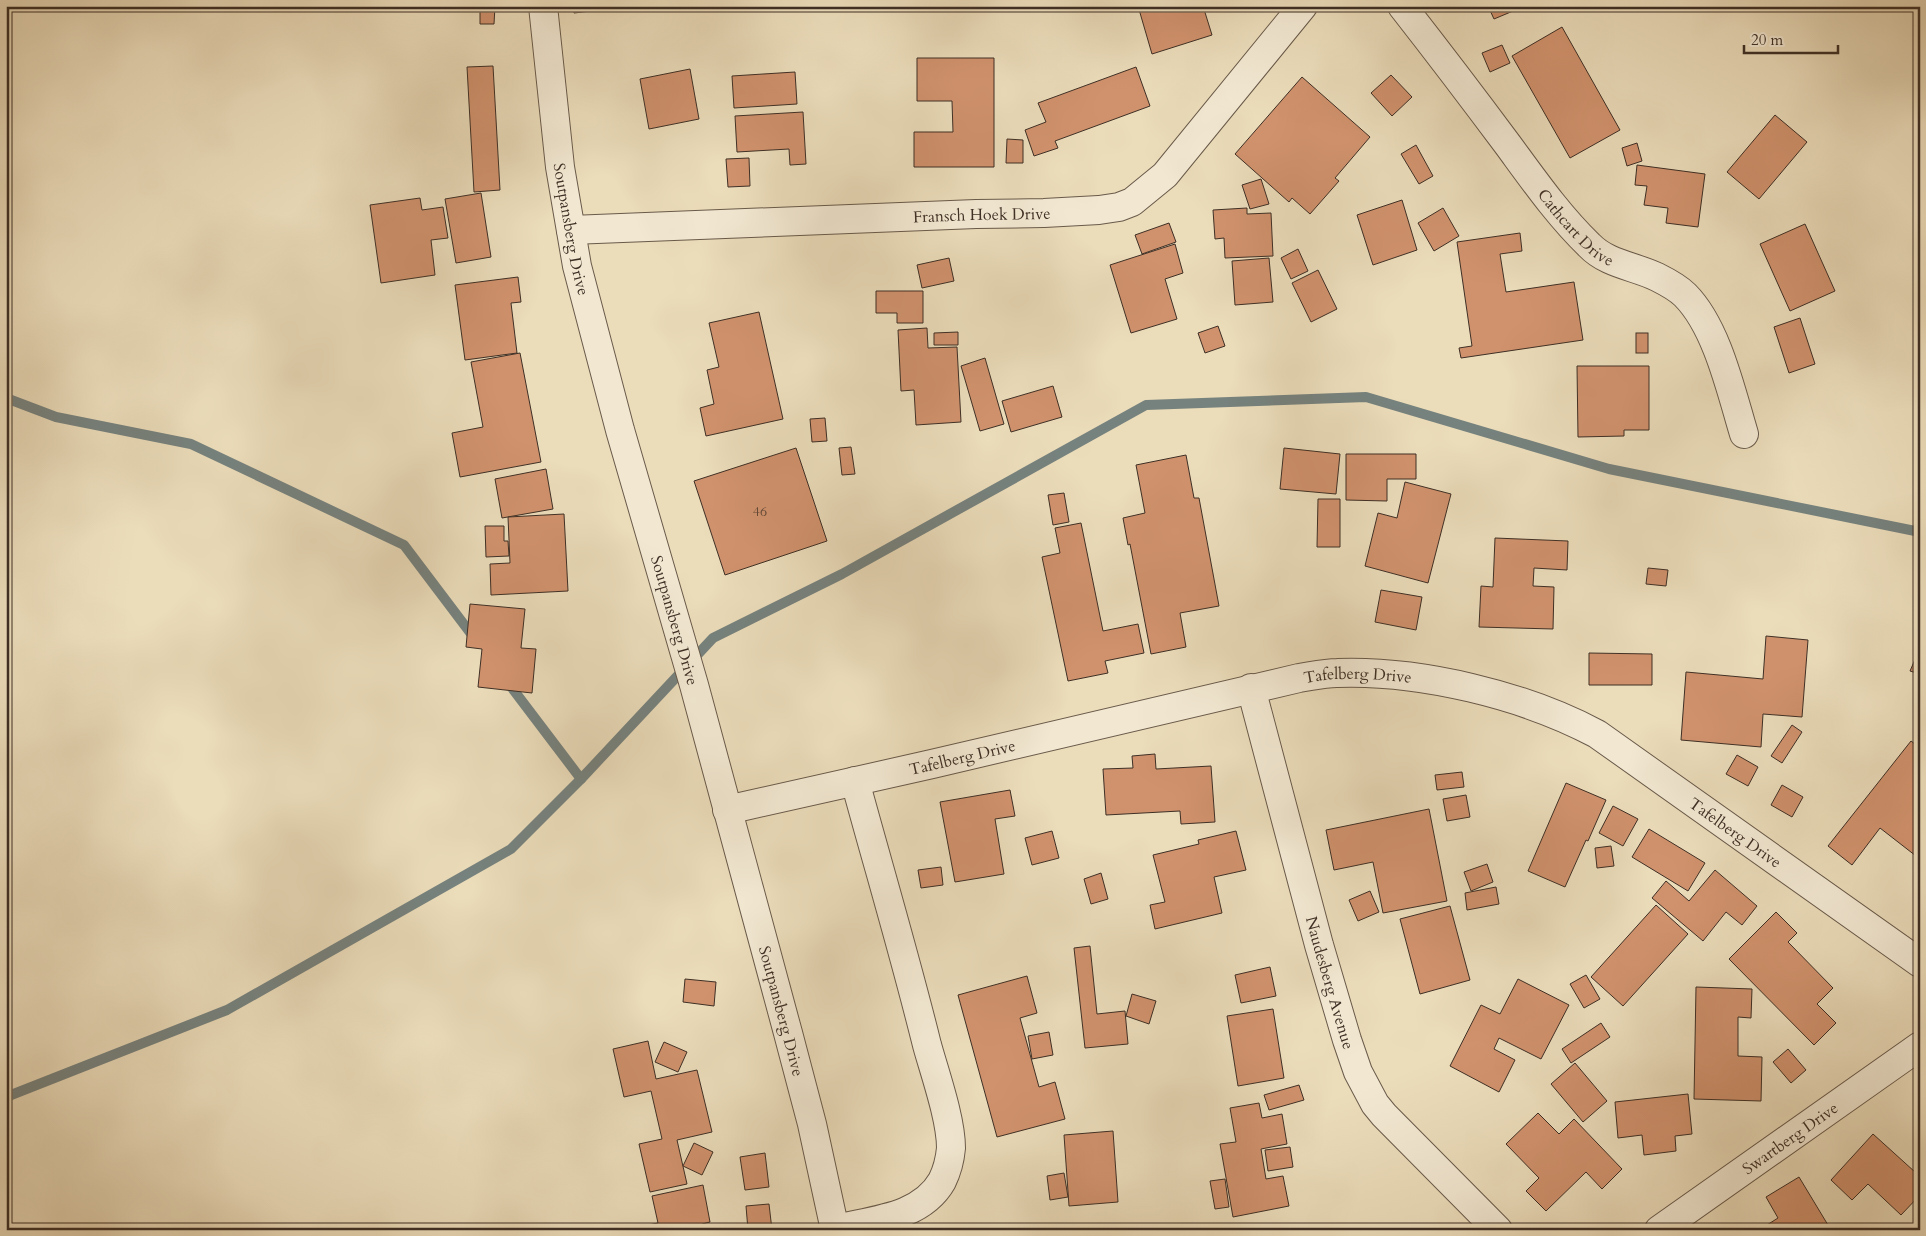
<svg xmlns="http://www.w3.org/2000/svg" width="1926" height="1236" viewBox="0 0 1926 1236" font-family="Cardo,serif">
<rect width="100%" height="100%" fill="#ebdcba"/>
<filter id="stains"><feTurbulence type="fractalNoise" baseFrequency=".004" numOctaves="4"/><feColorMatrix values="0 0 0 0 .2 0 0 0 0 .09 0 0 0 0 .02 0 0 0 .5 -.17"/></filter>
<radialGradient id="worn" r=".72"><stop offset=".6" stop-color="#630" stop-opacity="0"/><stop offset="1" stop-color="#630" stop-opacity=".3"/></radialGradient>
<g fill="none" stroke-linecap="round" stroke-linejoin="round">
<g stroke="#76827e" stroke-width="10">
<polyline points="6,398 56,417 191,444 404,545 475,639"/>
<polyline points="506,680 581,779"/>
<polyline points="6,1097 227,1010 511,849 581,779 713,638 842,574 1146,405 1366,397 1609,469 1920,532"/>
</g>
</g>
<g fill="#d0926d" stroke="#3e2f25">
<polygon points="480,6 495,6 494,24 480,24"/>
<polygon points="573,6 599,6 599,10 574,13"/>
<polygon points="1138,6 1203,6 1212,35 1152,54"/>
<polygon points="1488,6 1525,6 1494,19"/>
<polygon points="1562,27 1620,130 1570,158 1512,56"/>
<polygon points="1502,45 1510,63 1490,72 1482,53"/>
<polygon points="917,58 994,58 994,167 914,167 914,132 953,132 952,101 917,101"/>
<polygon points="493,66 500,190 474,192 467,67"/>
<polygon points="1136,67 1150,106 1055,141 1058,148 1034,156 1025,130 1046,122 1038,103"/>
<polygon points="690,69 699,119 649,129 640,79"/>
<polygon points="795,72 797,104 734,108 732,76"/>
<polygon points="1391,75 1412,97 1392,116 1371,93"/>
<polygon points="1302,77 1370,137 1335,178 1339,181 1310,214 1292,198 1289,202 1235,154"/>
<polygon points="803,112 806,164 790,165 789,149 737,152 735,116"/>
<polygon points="1775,115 1807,142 1759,199 1727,172"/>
<polygon points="1007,139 1023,140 1023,163 1006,163"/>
<polygon points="1637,143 1642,161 1627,166 1622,148"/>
<polygon points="1416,145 1433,176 1419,184 1401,154"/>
<polygon points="749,158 750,186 728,187 726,159"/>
<polygon points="1637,165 1705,174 1698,227 1666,223 1668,208 1644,205 1647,186 1635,185"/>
<polygon points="1261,179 1269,204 1250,209 1242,185"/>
<polygon points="481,193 491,257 456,263 445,199"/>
<polygon points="420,198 422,210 443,207 448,238 431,240 435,275 381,283 370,205"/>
<polygon points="1402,200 1417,250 1373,265 1357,215"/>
<polygon points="1247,208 1247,214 1271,213 1273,256 1225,258 1224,238 1215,239 1213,210"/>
<polygon points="1443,208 1459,236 1434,251 1418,223"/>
<polygon points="1169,223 1176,242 1142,254 1135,235"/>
<polygon points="1805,224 1835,291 1790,311 1760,244"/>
<polygon points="1520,233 1522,251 1500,254 1506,292 1574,282 1583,340 1461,358 1459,348 1472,346 1457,242"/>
<polygon points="1175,244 1183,273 1165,279 1177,319 1131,333 1110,265"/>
<polygon points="1298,249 1308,271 1291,279 1281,258"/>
<polygon points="949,258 954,281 922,288 917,265"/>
<polygon points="1269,258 1273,302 1235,305 1232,261"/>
<polygon points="1318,270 1337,309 1311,322 1292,283"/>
<polygon points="518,277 521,302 511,303 517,353 465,360 455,285"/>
<polygon points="876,291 923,291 923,323 897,323 897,313 876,313"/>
<polygon points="759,312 783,419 706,436 700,408 714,404 707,370 719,367 709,323"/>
<polygon points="1800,318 1815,364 1789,373 1774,327"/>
<polygon points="1218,326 1225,346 1205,353 1198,333"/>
<polygon points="927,328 928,348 957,347 961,422 916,425 914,390 901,391 898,330"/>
<polygon points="958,332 958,345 934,345 934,333"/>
<rect x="1636" y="333" width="12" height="20"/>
<polygon points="520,353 541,462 460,477 452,433 483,427 471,362"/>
<polygon points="985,358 1004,424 980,431 961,366"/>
<polygon points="1577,366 1649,366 1649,430 1624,430 1624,436 1578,437"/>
<polygon points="1053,386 1062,417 1011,432 1002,401"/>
<polygon points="825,418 827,441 812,442 810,419"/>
<polygon points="851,447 855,474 842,475 839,448"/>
<polygon points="796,448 827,541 725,575 694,481"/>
<polygon points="1284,448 1340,454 1336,494 1280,489"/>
<polygon points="1346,454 1416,454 1416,479 1387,479 1387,501 1346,500"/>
<polygon points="1186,455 1194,498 1199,498 1219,606 1180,613 1186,647 1151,654 1130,544 1128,545 1123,518 1145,513 1136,465"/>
<polygon points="546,469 553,509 502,518 495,479"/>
<polygon points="1405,482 1451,494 1428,583 1365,566 1378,513 1397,518"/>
<polygon points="1064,493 1069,522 1053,525 1048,495"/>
<polygon points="1318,499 1340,499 1340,547 1317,547"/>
<polygon points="564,514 568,591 491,595 490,564 510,563 508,517"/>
<polygon points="1081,523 1103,631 1138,624 1144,653 1105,661 1108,673 1068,681 1042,557 1060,553 1055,528"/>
<polygon points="485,526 504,526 504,541 508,541 509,556 486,557"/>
<polygon points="1495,538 1568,541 1567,570 1534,568 1533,586 1554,587 1553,629 1479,627 1481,586 1493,587"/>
<polygon points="1648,568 1668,570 1666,586 1646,584"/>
<polygon points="1381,590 1422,597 1416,630 1375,622"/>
<polygon points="470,604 525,609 521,648 536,649 532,693 478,687 482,649 466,647"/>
<polygon points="1766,636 1808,640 1802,717 1763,714 1761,747 1681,740 1686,672 1763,679"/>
<polygon points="1920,648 1920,674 1910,671"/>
<polygon points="1589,653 1652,654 1652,685 1589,685"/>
<polygon points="1792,725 1802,732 1782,763 1771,756"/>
<polygon points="1911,741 1920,748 1920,851 1916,856 1880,828 1852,865 1828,846"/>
<polygon points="1155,754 1156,769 1211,766 1215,822 1181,824 1180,811 1106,815 1103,769 1133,768 1132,756"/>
<polygon points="1737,755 1758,767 1748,786 1726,774"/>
<polygon points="1462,772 1464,787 1437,790 1435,775"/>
<polygon points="1566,783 1606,800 1588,841 1586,840 1565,887 1528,871"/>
<polygon points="1782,785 1803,797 1792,817 1771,805"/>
<polygon points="1010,790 1015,816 995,819 1004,874 955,882 940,802"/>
<polygon points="1466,795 1470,817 1447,821 1443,799"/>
<polygon points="1613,806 1638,819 1623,846 1599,833"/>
<polygon points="1429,809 1447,901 1383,913 1373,862 1334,870 1326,830"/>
<polygon points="1649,829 1705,863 1688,891 1632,857"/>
<polygon points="1052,831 1059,858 1032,865 1025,838"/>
<polygon points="1236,831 1246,870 1214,877 1222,913 1155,929 1150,905 1165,902 1153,855 1199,844 1198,840"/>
<polygon points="1611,846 1614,866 1597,868 1595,848"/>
<polygon points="1487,864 1493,882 1471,891 1464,872"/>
<polygon points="941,867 943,885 921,888 918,870"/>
<polygon points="1715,870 1757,906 1742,925 1726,912 1703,941 1652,898 1666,881 1689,901"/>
<polygon points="1101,873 1108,899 1091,904 1084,879"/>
<polygon points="1496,887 1499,904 1467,910 1465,893"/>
<polygon points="1370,891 1379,912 1358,921 1349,900"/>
<polygon points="1656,905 1688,934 1623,1006 1591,977"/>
<polygon points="1450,906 1470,980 1420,994 1400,919"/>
<polygon points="1776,912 1797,933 1788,942 1833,988 1817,1004 1836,1023 1814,1045 1729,959"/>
<polygon points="1090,946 1097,1014 1125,1011 1128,1044 1085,1048 1074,948"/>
<polygon points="1270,967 1276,996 1241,1003 1235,975"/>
<polygon points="1586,975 1600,999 1584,1008 1570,984"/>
<polygon points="1027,976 1037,1013 1020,1018 1039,1087 1055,1082 1065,1119 997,1137 958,995"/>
<polygon points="685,979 716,982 714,1006 683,1002"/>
<polygon points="1518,979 1569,1005 1541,1059 1499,1038 1494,1049 1515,1060 1499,1092 1450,1066 1481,1005 1500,1014"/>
<polygon points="1696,987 1752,989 1751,1018 1738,1017 1738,1056 1762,1057 1761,1101 1694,1099"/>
<polygon points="1132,994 1156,1001 1149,1024 1126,1016"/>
<polygon points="1273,1009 1284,1078 1238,1086 1227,1016"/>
<polygon points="1601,1023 1610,1037 1571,1063 1562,1049"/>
<polygon points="1049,1032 1053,1055 1032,1059 1028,1036"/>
<polygon points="648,1041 656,1079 697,1070 712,1132 677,1140 687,1184 650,1192 639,1144 662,1139 651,1091 624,1097 613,1049"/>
<polygon points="664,1042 687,1052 678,1072 655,1062"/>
<polygon points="1788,1049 1806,1070 1791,1083 1773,1062"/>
<polygon points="1575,1063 1607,1101 1583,1122 1551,1084"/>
<polygon points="1299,1085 1304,1100 1269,1110 1264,1095"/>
<polygon points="1688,1094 1692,1134 1675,1136 1676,1151 1644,1155 1642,1135 1618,1138 1615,1102"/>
<polygon points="1259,1103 1262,1118 1282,1114 1287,1144 1261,1149 1266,1179 1283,1176 1289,1206 1233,1217 1220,1144 1236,1142 1230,1108"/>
<polygon points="1538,1113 1559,1134 1574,1119 1622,1169 1602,1189 1586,1172 1546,1211 1526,1191 1539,1178 1506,1144"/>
<polygon points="1113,1131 1118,1202 1069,1206 1064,1135"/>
<polygon points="1873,1134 1915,1172 1920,1167 1920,1195 1901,1215 1868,1184 1852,1200 1831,1180"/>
<polygon points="694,1143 713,1152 702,1175 683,1166"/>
<polygon points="1290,1147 1293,1167 1268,1171 1265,1150"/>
<polygon points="765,1153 769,1187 745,1190 740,1157"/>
<polygon points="1064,1173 1068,1197 1050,1200 1047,1176"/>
<polygon points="1799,1177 1831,1230 1759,1230 1778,1218 1766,1197"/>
<polygon points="1225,1179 1229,1207 1215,1209 1210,1181"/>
<polygon points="703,1185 710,1222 702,1224 703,1230 638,1230 637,1227 658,1223 652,1196"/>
<polygon points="769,1204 772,1230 748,1230 746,1206"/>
</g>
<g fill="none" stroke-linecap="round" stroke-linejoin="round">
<defs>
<g id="street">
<path id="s1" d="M543,6l17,161 17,99 43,164 74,255 94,348 24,91 23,106"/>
<path id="s2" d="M1402,6c36,46 71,92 106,139 25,34 50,70 81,100 18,19 45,21 68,32 10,5 20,10 28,18 32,32 46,96 59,139"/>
<path id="s3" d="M571,230l405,-16 68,-1 55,-3 20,-3 13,-5 33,-27 138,-169"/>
<path id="s4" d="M1251,688l68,257 28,95 11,32 17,32 9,11 114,115"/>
<path id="s5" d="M727,810l205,-46 367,-86c13,-2 26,-5 38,-5 83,-3 187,22 260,61l323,229"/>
<path d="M835,1229c37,-9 86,-11 107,-48 5,-10 8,-22 9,-33 0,-29 -16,-74 -24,-103 -22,-89 -48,-176 -72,-264"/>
<path id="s6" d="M1659,1230l261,-184"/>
</g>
</defs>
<use href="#street" stroke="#695a4a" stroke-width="30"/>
<use href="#street" stroke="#f2e8d2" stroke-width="28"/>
</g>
<g text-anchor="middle" stroke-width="5" stroke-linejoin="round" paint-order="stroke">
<g font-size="14" fill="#624837">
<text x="760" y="516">46</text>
</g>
<g font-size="16" fill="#3e2f25" stroke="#f2e8d2">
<text dy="6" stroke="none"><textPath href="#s3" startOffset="411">Fransch Hoek Drive</textPath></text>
<text dy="6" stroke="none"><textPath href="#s2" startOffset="282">Cathcart Drive</textPath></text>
<text dy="6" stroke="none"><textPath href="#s1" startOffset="225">Soutpansberg Drive</textPath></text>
<text dy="6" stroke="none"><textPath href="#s1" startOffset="630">Soutpansberg Drive</textPath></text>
<text dy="6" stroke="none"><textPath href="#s5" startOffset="646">Tafelberg Drive</textPath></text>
<text dy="6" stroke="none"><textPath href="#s5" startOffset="241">Tafelberg Drive</textPath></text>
<text dy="6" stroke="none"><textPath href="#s5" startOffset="1065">Tafelberg Drive</textPath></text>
<text dy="6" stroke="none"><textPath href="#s4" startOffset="305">Naudesberg Avenue</textPath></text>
<text dy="6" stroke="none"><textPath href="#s1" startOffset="1035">Soutpansberg Drive</textPath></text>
<text dy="6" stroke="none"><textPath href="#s6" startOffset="160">Swartberg Drive</textPath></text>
</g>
</g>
<rect width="1926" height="1236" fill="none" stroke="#ebdcba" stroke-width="25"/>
<rect x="8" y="8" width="1911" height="1221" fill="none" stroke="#3e2f25" stroke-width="2.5"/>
<rect x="12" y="12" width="1901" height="1211" fill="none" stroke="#3e2f25"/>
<path d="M1744 45v8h94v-8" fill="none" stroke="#3e2f25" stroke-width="2.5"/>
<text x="1751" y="45" font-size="15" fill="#3e2f25" stroke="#f2e8d2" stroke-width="4" paint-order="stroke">20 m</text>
<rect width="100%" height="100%" filter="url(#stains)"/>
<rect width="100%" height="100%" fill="url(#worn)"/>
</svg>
